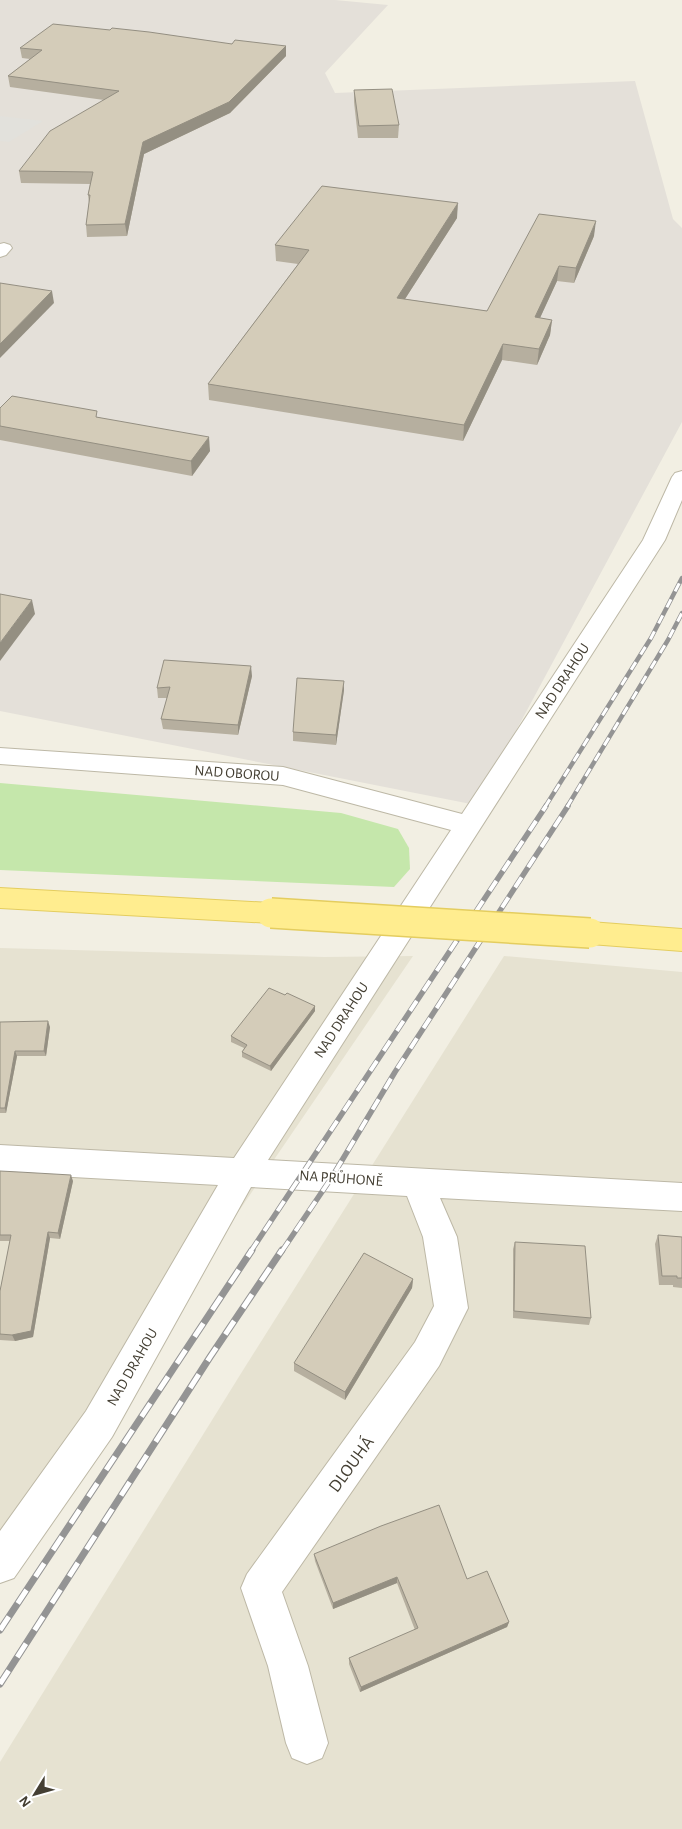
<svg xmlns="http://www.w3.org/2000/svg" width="682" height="1829" viewBox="0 0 682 1829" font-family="'Alegreya Sans',sans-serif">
<rect width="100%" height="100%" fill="#f2efe3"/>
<g fill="#e6e2d1">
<polygon points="0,948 324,957 413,956 0,1561"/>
<polygon points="504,956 682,972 682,1829 0,1829 0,1762 240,1375"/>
</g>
<polygon fill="#e4e0d9" points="0,0 335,0 388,5 325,73 335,93 635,81 673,219 682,228 682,422 476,805 0,711"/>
<polygon fill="#c5e7ab" points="0,783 341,813 398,829 409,848 410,869 394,887 0,870"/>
<polygon fill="#e2e1dc" points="0,116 43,121 9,142 0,141"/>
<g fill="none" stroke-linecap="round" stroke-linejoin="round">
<defs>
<g id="minor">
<polygon points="4,243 10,245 12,248 6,255 0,257 0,244"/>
<polygon points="682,471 682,500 665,540 268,1160 682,1183 682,1211 440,1198 457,1237 468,1308 439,1366 282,1592 308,1666 328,1743 322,1758 307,1764 292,1758 286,1743 268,1666 241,1588 247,1574 415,1342 434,1306 423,1237 407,1196 251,1187 112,1437 14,1578 0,1583 0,1531 86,1411 218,1185 0,1173 0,1145 234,1158 451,830 283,785 0,764 0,748 283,767 462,814 643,540 672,477 675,473"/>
</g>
<g id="major">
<polygon points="0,888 271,903 281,906 285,913 281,920 271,923 0,908"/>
<polygon points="590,922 682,929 682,951 590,944 580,941 576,933 580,925"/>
</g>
</defs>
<use href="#minor" stroke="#bdb8a6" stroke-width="2"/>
<use href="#major" stroke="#e4cd5f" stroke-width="2"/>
<use href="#minor" fill="#fff" fill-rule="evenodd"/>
<use href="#major" fill="#ffed8f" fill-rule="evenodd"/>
<defs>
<g id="rail-far2">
<polyline points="545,807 651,638 682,578"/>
<polyline points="567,807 668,640 682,613"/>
</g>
<g id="rail-far1">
<polyline points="251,1251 546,806"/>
<polyline points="282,1251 332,1177 395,1072 568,806"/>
</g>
<g id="rail">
<polyline points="0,1630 252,1250"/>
<polyline points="0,1684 210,1357 282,1250"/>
</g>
</defs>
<use href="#rail-far2" stroke="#949494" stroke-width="4.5"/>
<use href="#rail-far1" stroke="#949494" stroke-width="5.5"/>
<use href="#rail" stroke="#949494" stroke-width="7"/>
<use href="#rail-far2" stroke="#fff" stroke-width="3" stroke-dasharray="9" stroke-linecap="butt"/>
<use href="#rail-far1" stroke="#fff" stroke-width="4" stroke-dasharray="12" stroke-linecap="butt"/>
<use href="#rail" stroke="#fff" stroke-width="5" stroke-dasharray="16" stroke-linecap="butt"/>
<defs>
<polyline id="major-bridge" points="271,913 590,933"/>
</defs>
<use href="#major-bridge" stroke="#e4cd5f" stroke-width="32" stroke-linecap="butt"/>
<use href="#major-bridge" stroke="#ffed8f" stroke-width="29"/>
</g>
<g fill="#b6af9f">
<polygon points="20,48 286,56 230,113 144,154 127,236 87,237 86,225 89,203 88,195 90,184 21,183 19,171 104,100 10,87 8,76 30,59 22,58"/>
<polygon points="354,90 399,125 398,138 358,138 354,102"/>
<polygon points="457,218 405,299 487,311 594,236 574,283 557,281 540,318 552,320 550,335 537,365 502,360 463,441 209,400 208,384 298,264 276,261 275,245"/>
<polygon points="0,408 98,417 210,451 192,476 0,440"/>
<polygon points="252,676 238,735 163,729 161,719 167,698 158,698 157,688"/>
<polygon points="344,690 336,745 293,741 293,732"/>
<polygon points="285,995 315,1006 315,1011 271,1071 242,1057 242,1052 244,1048 231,1042 231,1036"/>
<polygon points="0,1022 50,1027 46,1056 17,1056 6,1113 0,1113"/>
<polygon points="0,1171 73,1181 60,1239 50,1238 33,1337 15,1341 0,1340 0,1291 10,1241 0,1241"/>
<polygon points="658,1235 682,1237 682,1288 673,1287 673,1285 659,1285 655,1244"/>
<polygon points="515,1242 591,1318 589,1325 513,1318 513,1249"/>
<polygon points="413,1279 412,1288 345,1400 294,1371 294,1363"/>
<polygon points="314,1554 467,1579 509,1622 507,1627 360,1692 349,1664 349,1658 415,1630 397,1583 333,1609 315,1561"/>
</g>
<g fill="#948f82">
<polygon points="286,46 286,56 230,113 144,154 127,236 125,224 143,142"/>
<polygon points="458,203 457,218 396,313 397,298"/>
<polygon points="596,221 594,236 574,283 576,268"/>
<polygon points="559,266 557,281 533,333 535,317"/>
<polygon points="52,291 54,303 0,358 0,344"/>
<polygon points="552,320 550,335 537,365 539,349"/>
<polygon points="503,344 502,360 463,441 464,425"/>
<polygon points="209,437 210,451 192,476 191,461"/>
<polygon points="32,600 35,614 0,661 0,643"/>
<polygon points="251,666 252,676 238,735 238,725"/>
<polygon points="344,681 344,690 336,745 336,735"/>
<polygon points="315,1006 315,1011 271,1071 270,1066"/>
<polygon points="48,1021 50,1027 46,1056 44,1051"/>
<polygon points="15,1051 17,1056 6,1113 5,1108"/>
<polygon points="71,1175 73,1181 60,1239 58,1233"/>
<polygon points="48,1232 50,1238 33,1337 15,1341 12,1335"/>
<polygon points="413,1279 412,1288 345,1400 345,1392"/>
<polygon points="397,1577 397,1583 333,1609 333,1603"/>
<polygon points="509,1622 507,1627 360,1692 361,1687"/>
</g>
<g fill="#d4ccb9" stroke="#948f82">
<polygon points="53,24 110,30 112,28 149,32 232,44 235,40 286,46 229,102 143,142 125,224 86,225 90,195 88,195 93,172 19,171 50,131 119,91 8,76 42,50 20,48"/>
<polygon points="392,89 399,125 359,126 354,90"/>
<polygon points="322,186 458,203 397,298 487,311 539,214 596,221 576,268 559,266 535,317 552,320 539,349 503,344 464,425 208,384 309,250 275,245"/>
<polygon points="0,283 52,291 0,344"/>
<polygon points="12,396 97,411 96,417 209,437 191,461 0,426 0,408"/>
<polygon points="0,594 32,600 0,643"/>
<polygon points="164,660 251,666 238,725 161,719 170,687 157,688"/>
<polygon points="297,678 344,681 336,735 293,732"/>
<polygon points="269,988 285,995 287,993 315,1006 270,1066 242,1052 247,1045 231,1036"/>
<polygon points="48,1021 44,1051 15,1051 5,1108 0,1108 0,1022"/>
<polygon points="0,1171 19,1172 71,1175 58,1233 48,1232 31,1331 12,1335 0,1334 0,1291 11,1235 0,1235"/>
<polygon points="658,1235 682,1237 682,1278 677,1278 677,1276 662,1276"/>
<polygon points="515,1242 585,1246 591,1318 514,1311"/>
<polygon points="364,1253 413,1279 345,1392 294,1363"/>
<polygon points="439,1505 467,1579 487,1571 509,1622 361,1687 349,1658 418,1628 397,1577 333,1603 314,1554 381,1526"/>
</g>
<g text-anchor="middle" stroke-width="4" stroke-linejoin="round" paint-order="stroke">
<g font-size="15" fill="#443f33" stroke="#fff">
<text transform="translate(562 681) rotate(-57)" y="5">NAD DRAHOU</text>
<text transform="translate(237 773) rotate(4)" y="5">NAD OBOROU</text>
<text transform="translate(341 1020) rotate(-57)" y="5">NAD DRAHOU</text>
<text transform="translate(341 1178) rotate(4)" y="5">NA PRŮHONĚ</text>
<text transform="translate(132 1367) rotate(-60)" y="5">NAD DRAHOU</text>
</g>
<g font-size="18" fill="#443f33" stroke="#fff">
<text transform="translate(351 1464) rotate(-54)" y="6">DLOUHÁ</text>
</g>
</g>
<g transform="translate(35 1794) rotate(233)" stroke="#ffffff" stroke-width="4" paint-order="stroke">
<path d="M0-4L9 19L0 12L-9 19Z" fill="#443f33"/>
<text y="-8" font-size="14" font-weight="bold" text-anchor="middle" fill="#443f33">N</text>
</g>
</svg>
